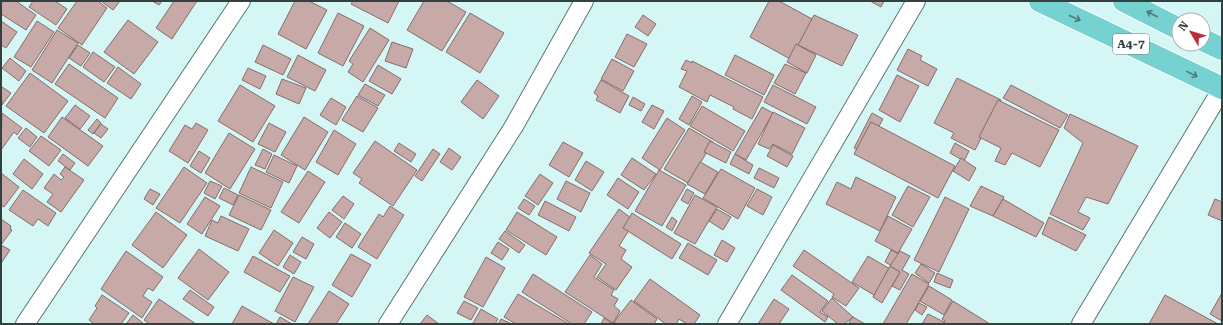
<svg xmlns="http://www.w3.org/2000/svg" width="1223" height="325" viewBox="0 0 1223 325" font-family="'Roboto Serif',serif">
<rect width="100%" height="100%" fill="#d4f7f5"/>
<g fill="#c7a9a7" stroke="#886c6a">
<polygon points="1,1 16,1 36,15 26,30 1,14"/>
<polygon points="33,1 55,1 67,9 56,25 29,7"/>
<polygon points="77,1 98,1 107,8 82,45 58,28"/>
<polygon points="101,1 120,1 113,10"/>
<polygon points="152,1 162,1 159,5"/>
<polygon points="174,1 197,1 172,39 156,28"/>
<polygon points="295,1 309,1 327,10 306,49 278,34"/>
<polygon points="353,1 399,1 388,23 351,4"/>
<polygon points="424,1 447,1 466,12 442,51 407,30"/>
<polygon points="769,1 779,1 814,20 792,60 750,37"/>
<polygon points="870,1 884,1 881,7"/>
<polygon points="338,13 364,26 343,66 318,53"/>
<polygon points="470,13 504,33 480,73 446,52"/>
<polygon points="643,15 656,24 648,36 635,27"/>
<polygon points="814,15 858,35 842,66 798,45"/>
<polygon points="128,20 158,42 134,74 104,52"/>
<polygon points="1,21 17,32 6,48 1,45"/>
<polygon points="37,21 54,32 31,67 14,57"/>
<polygon points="370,28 389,40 363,82 348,72 353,64 349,61"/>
<polygon points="57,30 78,43 52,83 32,70"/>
<polygon points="627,34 647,44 634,67 615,57"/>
<polygon points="392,42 413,49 406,68 385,61"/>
<polygon points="796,44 816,55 807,73 787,62"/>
<polygon points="78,45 90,53 81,66 69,58"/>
<polygon points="263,45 291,59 283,75 255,62"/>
<polygon points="908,49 922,56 920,60 937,69 928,86 897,70"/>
<polygon points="93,52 115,67 104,82 83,67"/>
<polygon points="298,55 326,70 315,91 287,77"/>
<polygon points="735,55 774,75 764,95 725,75"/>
<polygon points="10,58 26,71 19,81 2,68"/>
<polygon points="612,59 634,71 623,91 601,79"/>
<polygon points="686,60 692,63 692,61 763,97 752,119 733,109 734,107 710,95 707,102 679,87 687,71 681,69"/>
<polygon points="69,64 118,98 105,118 55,84"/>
<polygon points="785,64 806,73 795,94 774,83"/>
<polygon points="378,65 401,79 392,94 369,81"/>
<polygon points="118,67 141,84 131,99 107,83"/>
<polygon points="248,68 266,76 260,89 242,80"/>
<polygon points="30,73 68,101 44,133 6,106"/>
<polygon points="897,75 919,86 900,122 879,110"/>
<polygon points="957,78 1001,100 975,150 951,138 954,133 934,123"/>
<polygon points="282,79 306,88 299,104 276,94"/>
<polygon points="477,80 499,96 483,119 461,102"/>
<polygon points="601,80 629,96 620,113 596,100 598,96 594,93"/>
<polygon points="365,84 385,95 378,106 358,95"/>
<polygon points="240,85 275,106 253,142 218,121"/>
<polygon points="773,85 816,107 807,124 764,102"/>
<polygon points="1011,85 1068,115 1060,128 1003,98"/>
<polygon points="2,87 11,93 2,105 1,89"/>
<polygon points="357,96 378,108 363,132 342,120"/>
<polygon points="692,96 702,102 689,125 679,119"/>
<polygon points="633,97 645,104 641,111 629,105"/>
<polygon points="331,98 346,107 336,125 320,115"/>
<polygon points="998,100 1059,130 1040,167 1012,153 1005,165 995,161 1001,148 979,137"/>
<polygon points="75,105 90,116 80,129 65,118"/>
<polygon points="652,105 664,111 654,129 642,122"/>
<polygon points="702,106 745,131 733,151 690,126"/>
<polygon points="762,107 773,113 746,160 735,154"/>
<polygon points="773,112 805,128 792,154 773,144 769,149 758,144"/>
<polygon points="2,113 22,128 17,135 14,132 1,150"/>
<polygon points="872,113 883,119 864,153 854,148"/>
<polygon points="1070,114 1138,146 1108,204 1086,197 1078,212 1090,218 1083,230 1050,214 1083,143 1064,128"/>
<polygon points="62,117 103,146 88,166 48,137"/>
<polygon points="304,117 328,132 305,170 281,155"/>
<polygon points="667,118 685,130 660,170 642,158"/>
<polygon points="97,119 101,123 93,134 88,130"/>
<polygon points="871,122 955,166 938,198 854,154"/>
<polygon points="196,123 208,130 188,163 169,151 185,125 192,129"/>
<polygon points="269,123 286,132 275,152 258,144"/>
<polygon points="101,124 108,129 101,138 94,133"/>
<polygon points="26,128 37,137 30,147 18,138"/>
<polygon points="689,128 713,142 688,183 664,169"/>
<polygon points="334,130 356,144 338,175 316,162"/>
<polygon points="229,133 255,149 230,189 205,173"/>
<polygon points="41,136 61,150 49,166 29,151"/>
<polygon points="375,141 417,170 393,206 359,183 362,179 353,173"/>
<polygon points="710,141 731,152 726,163 704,152"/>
<polygon points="563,142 583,153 569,177 549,165"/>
<polygon points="399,143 416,154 411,162 394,151"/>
<polygon points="955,143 969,151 964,161 950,153"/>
<polygon points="773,145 793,156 787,167 767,156"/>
<polygon points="449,148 461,157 452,170 440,162"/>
<polygon points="263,149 272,154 265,169 255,165"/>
<polygon points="433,149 440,154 422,181 415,176"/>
<polygon points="199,151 210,158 201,173 190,166"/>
<polygon points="63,154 75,163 70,170 58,161"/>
<polygon points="735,154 753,165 749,174 730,164"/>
<polygon points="274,155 297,166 289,183 266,172"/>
<polygon points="632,158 656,174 644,190 621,175"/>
<polygon points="961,158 976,168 969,181 953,171"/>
<polygon points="24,159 43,174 32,189 13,174"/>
<polygon points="586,161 604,172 592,191 575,180"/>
<polygon points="700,162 718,172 705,194 687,184"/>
<polygon points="65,167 84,180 61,212 47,202 53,194 44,188 54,174 61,180 64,177 60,174"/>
<polygon points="184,167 207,183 180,223 156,208"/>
<polygon points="251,167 283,182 271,208 239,193"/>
<polygon points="759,168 779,178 774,188 754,178"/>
<polygon points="721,169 755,188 738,219 703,198"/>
<polygon points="659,170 686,185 662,226 635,211"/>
<polygon points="308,171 325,182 299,223 281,212"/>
<polygon points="1,173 19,187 4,207 1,205"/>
<polygon points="540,174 553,183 538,205 525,196"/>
<polygon points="856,177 896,197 880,231 826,204 837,182 851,189"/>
<polygon points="618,178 639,192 628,209 607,195"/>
<polygon points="210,181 222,186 215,199 204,193"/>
<polygon points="566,181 590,193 581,212 557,199"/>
<polygon points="908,186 930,197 913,227 892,215"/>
<polygon points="981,186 1004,197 993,216 970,206"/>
<polygon points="224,188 238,195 233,205 219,198"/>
<polygon points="150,189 160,194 153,205 144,199"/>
<polygon points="687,189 694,193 688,204 681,200"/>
<polygon points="757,189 772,197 763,215 747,206"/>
<polygon points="23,190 56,213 48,226 38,219 33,226 9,210"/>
<polygon points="239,195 271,210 261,230 229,215"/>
<polygon points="695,195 717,207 695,244 674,233"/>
<polygon points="343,196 354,204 344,219 332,210"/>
<polygon points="205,197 220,206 202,234 187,224"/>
<polygon points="945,197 969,209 939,272 914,260"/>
<polygon points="524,199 535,206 529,215 518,208"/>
<polygon points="1003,199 1044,223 1036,237 993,216"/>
<polygon points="1215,199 1222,202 1222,221 1208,215"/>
<polygon points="545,201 576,217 569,231 538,215"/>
<polygon points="390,206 404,215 377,259 358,247 379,214 383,217"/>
<polygon points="619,209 635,221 619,246 626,250 621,259 632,267 616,290 597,277 606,264 589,253"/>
<polygon points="717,209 731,217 723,230 709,221"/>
<polygon points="156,212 187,235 163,268 132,245"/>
<polygon points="329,212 342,222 330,238 317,228"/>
<polygon points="517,212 557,237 546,255 506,230"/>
<polygon points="632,213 681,244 672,259 623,228"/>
<polygon points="221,216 249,229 238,251 205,236 212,220 218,223"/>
<polygon points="888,216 912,229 898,253 875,241"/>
<polygon points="672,217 677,221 672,231 666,227"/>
<polygon points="1049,217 1086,235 1076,251 1042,234"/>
<polygon points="1,219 11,226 10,229 12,230 1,245"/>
<polygon points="345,223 361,234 352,248 336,237"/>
<polygon points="274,230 293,243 278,266 259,253"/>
<polygon points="505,231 525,245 519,253 499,239"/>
<polygon points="302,237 314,244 306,259 293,252"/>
<polygon points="722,240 735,248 727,262 714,255"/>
<polygon points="498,242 509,249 502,260 491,253"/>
<polygon points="688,243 717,260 708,275 679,258"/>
<polygon points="1,245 10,250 2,262 1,261"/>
<polygon points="199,249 229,272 208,300 178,278"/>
<polygon points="804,250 859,288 846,306 832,297 834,294 793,266"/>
<polygon points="891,250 901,255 894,267 885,262"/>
<polygon points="126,251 163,277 153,291 148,288 143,296 152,302 142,318 101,289"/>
<polygon points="900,251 910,256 902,270 909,274 900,290 892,286 900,272 890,266"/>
<polygon points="351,254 371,265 352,297 332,285"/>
<polygon points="290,255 301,262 294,274 283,267"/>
<polygon points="590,255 602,264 594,277 614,290 611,295 618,299 614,306 620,311 613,323 565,292"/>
<polygon points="253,256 290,276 280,292 244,272"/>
<polygon points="868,256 890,269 874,295 852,282"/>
<polygon points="486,257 505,268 483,307 464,297"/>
<polygon points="921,264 935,273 929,283 915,273"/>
<polygon points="890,266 900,272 882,303 873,297"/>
<polygon points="937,273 953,280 950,288 934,282"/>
<polygon points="533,274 592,312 584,324 572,324 522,292"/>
<polygon points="912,274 929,284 915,309 906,324 883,324"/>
<polygon points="792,275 828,301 820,312 828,317 825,322 781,290"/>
<polygon points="293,277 314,287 295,322 275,311"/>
<polygon points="650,279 700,315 694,324 687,324 679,319 676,324 666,324 634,301"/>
<polygon points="929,286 952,300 944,315 920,301"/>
<polygon points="190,290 214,307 208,316 183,299"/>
<polygon points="329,291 349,304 336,324 308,324"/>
<polygon points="1222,293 1222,321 1210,314"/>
<polygon points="518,294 569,324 516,324 504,317"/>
<polygon points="102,295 129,313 121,324 95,324 89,320 97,308 95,306"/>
<polygon points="1165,295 1218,324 1149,324"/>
<polygon points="832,298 853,317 844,324 838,324 822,311"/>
<polygon points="159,299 196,324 150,324 144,320"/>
<polygon points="774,299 789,309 779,324 758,324"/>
<polygon points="631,300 657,319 654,324 617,324 614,322"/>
<polygon points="464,301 478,308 471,320 457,313"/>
<polygon points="953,301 990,324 944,324 945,321 942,319"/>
<polygon points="919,303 927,307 922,315 915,310"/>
<polygon points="242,306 274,324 232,324"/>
<polygon points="481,309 498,319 495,324 475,324 473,323"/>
<polygon points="928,314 944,322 943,324 922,324"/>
<polygon points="133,315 144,324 126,324"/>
<polygon points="427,315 439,324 420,324"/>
<polygon points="280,317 292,324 276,324"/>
<polygon points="853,317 865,324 851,324 849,322"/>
<polygon points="604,318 613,324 601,324"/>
<polygon points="501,319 512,324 498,324"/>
</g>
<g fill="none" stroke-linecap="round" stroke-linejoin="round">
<defs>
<g id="minor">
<polyline points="25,324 241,1"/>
<polyline points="388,324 514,126 584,1"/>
<polyline points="727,324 916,1"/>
<polyline points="1081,324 1222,89"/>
</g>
<g id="trunk">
<polyline points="1040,1 1222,88"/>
<polyline points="1124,1 1179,29"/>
<polyline points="1203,40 1222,49"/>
</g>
</defs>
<use href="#minor" stroke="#587776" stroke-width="20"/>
<use href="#trunk" stroke="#fff" stroke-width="24"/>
<use href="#minor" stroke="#fff" stroke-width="18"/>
<use href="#trunk" stroke="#76d2d0" stroke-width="22"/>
</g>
<defs><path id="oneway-shaft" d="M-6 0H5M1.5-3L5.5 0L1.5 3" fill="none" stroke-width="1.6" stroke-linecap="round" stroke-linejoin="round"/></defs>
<g stroke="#4d7a79">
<use href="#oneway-shaft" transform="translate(1152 14) rotate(-153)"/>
<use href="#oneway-shaft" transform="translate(1075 18) rotate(25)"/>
<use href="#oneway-shaft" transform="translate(1192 74) rotate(26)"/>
</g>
<g text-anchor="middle" stroke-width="3" stroke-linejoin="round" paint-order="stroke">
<rect fill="#fff" stroke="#707979" stroke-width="1" x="1113" y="34" width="36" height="20" rx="3"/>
<g font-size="12" font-weight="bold" fill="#32403f">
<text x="1131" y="48">A4-7</text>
</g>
</g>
<rect width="1223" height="325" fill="none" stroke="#32403f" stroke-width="4"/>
<g transform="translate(1191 32) rotate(308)"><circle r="19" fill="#ffffff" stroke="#adb3b2"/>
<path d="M0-3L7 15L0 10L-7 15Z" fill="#bd2d38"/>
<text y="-6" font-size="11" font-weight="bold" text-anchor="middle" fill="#32403f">N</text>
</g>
</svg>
